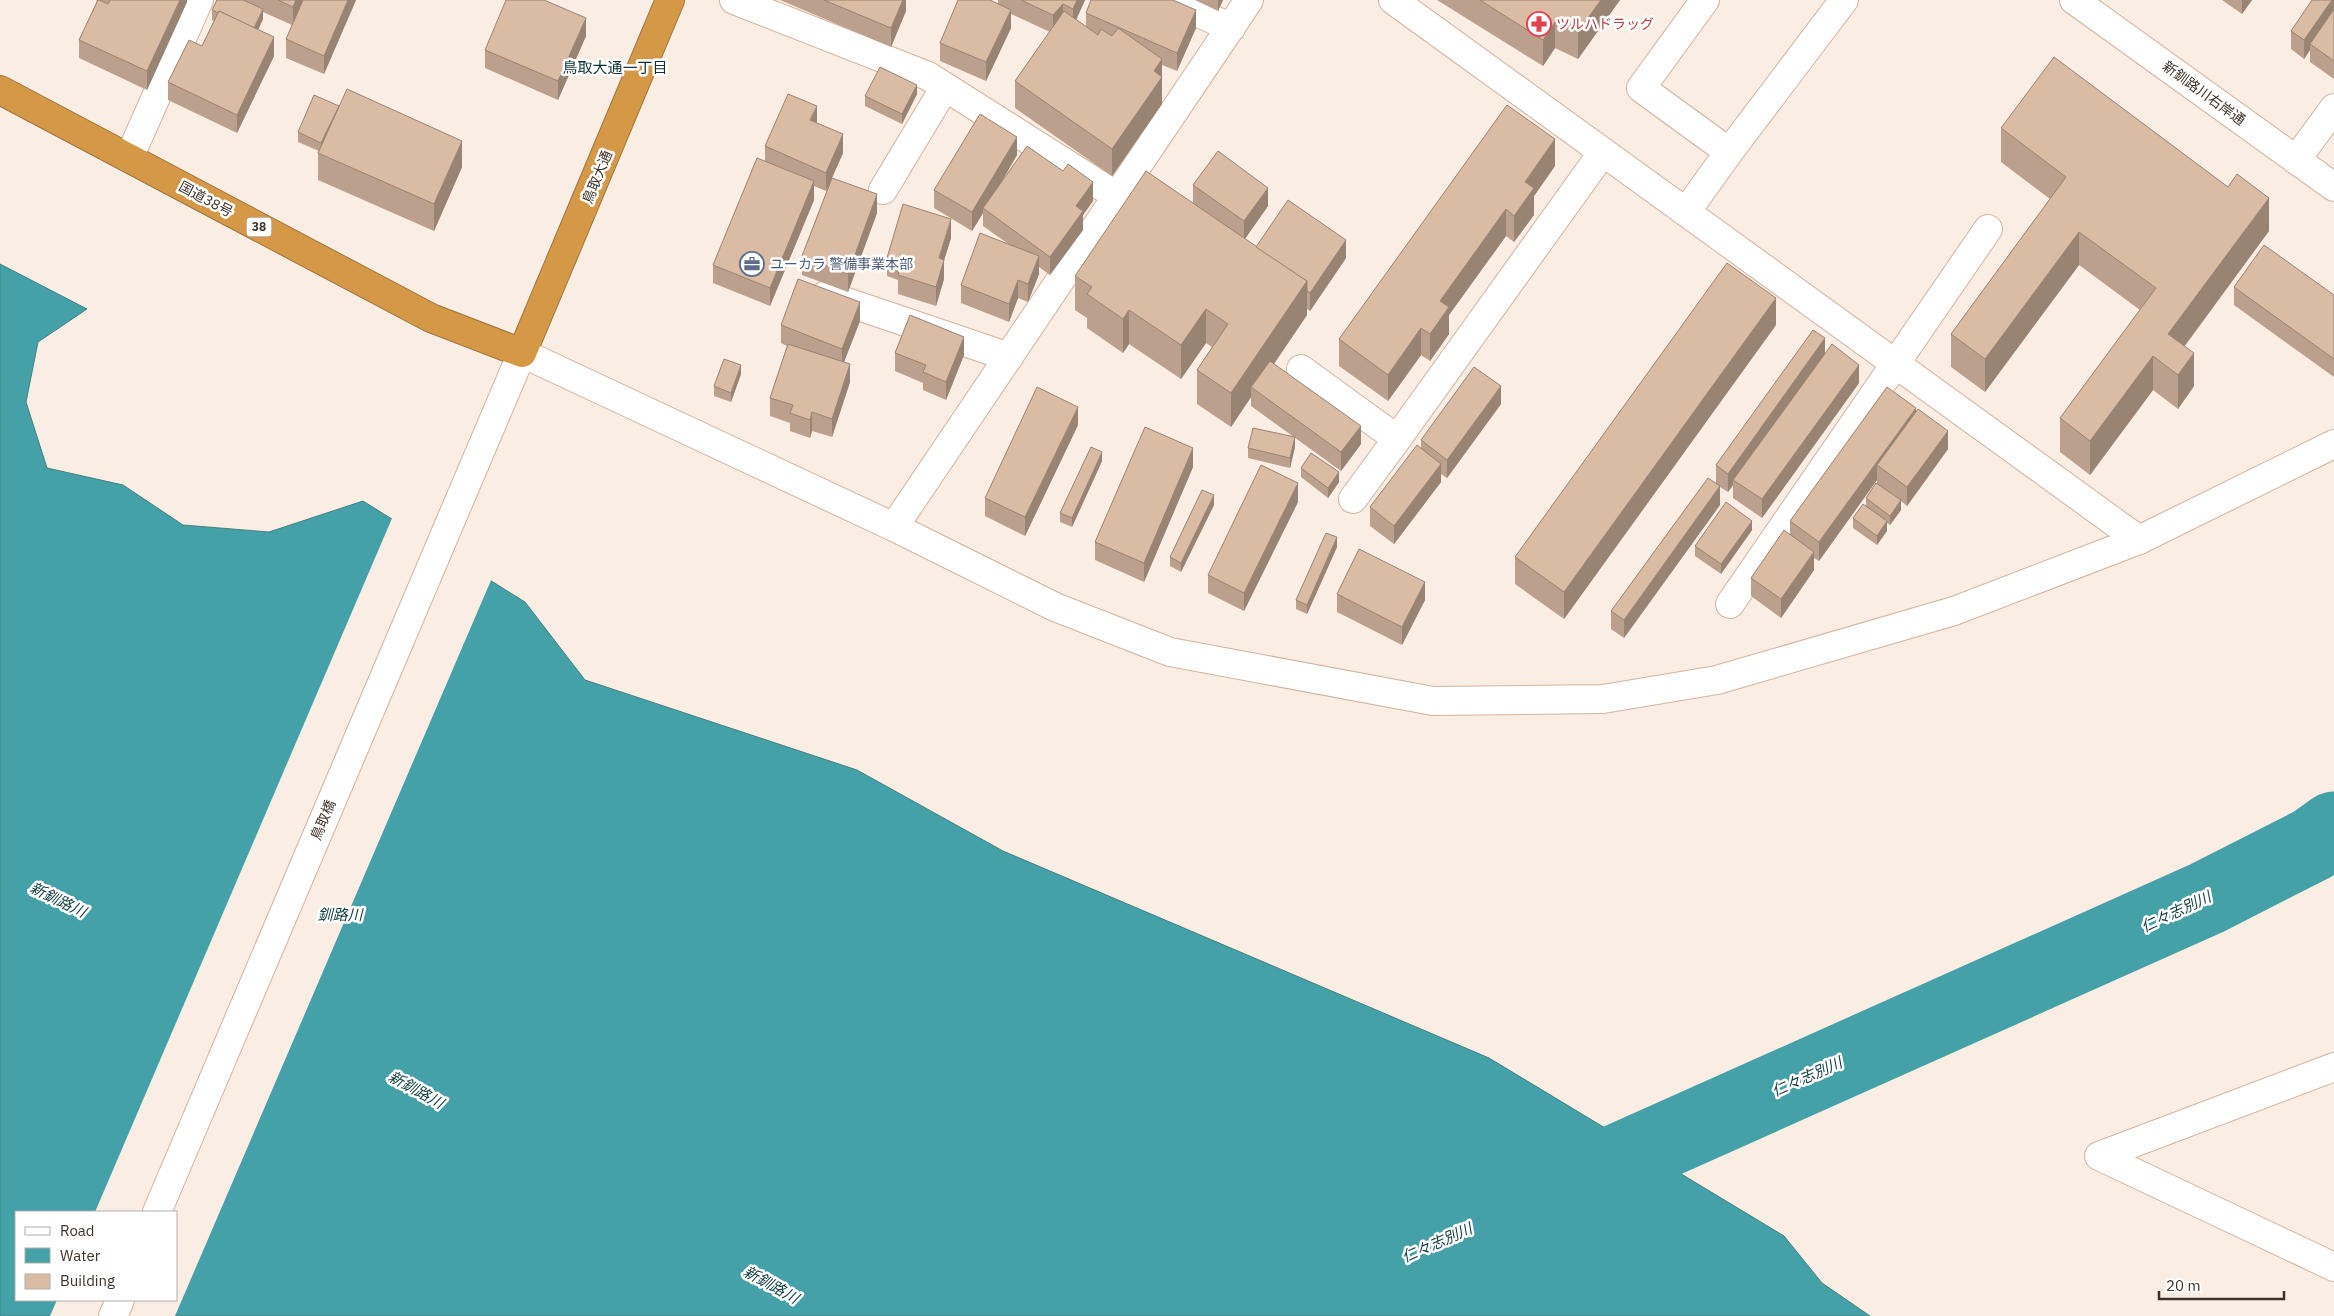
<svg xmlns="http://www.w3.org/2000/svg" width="2334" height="1316" viewBox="0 0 2334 1316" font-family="'IBM Plex Sans','Noto Sans JP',sans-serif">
<rect width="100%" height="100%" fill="#faede4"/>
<path fill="#44a1a8" stroke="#428082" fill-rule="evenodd" d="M0,264l87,45 -49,33 -12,60 21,66 76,17 60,40 86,7 94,-31 162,101 60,78 272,90 146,81 486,207 295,178 38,47 48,33h-1870zM16,1212h160v88h-160z"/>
<polygon fill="#faede4" points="393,516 492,578 175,1316 50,1316 57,1300 176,1300 176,1212 95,1212"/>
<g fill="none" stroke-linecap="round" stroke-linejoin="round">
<polyline stroke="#44a1a8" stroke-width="75" points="1547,1193 2207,898 2313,844 2334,829"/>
<defs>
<g id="minor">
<polyline points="734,0 928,76 1117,196"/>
<polyline points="1172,0 1231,28"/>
<polyline points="1393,0 2139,540"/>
<polyline points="2074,0 2334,187"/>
<polyline points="1729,152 1844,0"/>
<polyline points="129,158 199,0"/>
<polyline points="2296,160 2334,108"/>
<polyline points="883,190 945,87"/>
<polyline points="1686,212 1729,152 1641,88 1705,0"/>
<polyline points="826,295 1009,357"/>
<polyline points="1301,369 1397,439 1603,152"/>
<polyline points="1353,499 1397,439"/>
<polyline points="894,527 1249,0"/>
<polyline points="1730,604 1988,229"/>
<polyline points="2334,1067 2099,1156 2334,1267"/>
<polyline points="157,1212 522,353 894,527 1055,607 1170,652 1433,701 1603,699 1717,680 1954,611 2139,540 2334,444"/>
<polyline points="113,1316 120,1300"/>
</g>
<polyline id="highway" points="0,90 431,318 522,353 670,0"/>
</defs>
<use href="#minor" stroke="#d2b39d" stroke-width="30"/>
<use href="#highway" stroke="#a0743c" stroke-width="30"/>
<use href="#minor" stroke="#fff" stroke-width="28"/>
<use href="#highway" stroke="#d49846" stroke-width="28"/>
</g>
<g fill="#bba18d">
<polygon points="96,0 187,0 187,2 147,90 79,58 79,40 97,1"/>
<polygon points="217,0 356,0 324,74 286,58 286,39 292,25 263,12 263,19 258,29 274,56 237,133 168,100 168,82 202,46 214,21 212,20 212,10"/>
<polygon points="780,0 906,0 906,11 891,47"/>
<polygon points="998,0 1085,0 1076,19 1086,26 1086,13 1196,28 1177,71 1162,65 1162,104 1112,176 1015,108 1015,81 1050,32 1011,14 1011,28 986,81 940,61 940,43 998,4"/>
<polygon points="1195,0 1223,0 1218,11"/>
<polygon points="1437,0 1620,0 1578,59 1555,48 1543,66"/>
<polygon points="2222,0 2252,0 2242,14"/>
<polygon points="2334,0 2334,79 2310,62 2310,50 2304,59 2291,49 2291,31"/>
<polygon points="586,36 558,100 485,68 485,50"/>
<polygon points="917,94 902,124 865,106 865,96"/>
<polygon points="339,107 462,167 434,231 318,180 318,153 319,151 298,142 298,132"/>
<polygon points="817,123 843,153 832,178 877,213 848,292 802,275 802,256 829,185 826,191 814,186 814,200 770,306 713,283 713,265 765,161 765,146"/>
<polygon points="2001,128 2269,231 2185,346 2194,386 2178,409 2153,390 2090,475 2060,452 2060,418 2140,310 2079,265 1985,392 1951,367 1951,334 2050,199 2001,162"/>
<polygon points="1017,155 1002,181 1093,201 1083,215 1083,230 1050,275 1039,267 1039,274 1028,302 1018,298 1009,322 961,303 961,285 1007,243 983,226 983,213 972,231 934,208 934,190"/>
<polygon points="1555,166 1534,196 1534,215 1514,242 1506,236 1449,315 1449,334 1430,361 1421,355 1388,401 1339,366 1339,339"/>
<polygon points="1193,185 1268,206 1245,239 1256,247 1346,258 1310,311 1307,309 1307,315 1274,364 1361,444 1341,471 1251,406 1251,397 1231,427 1197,404 1197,370 1212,347 1206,343 1181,379 1129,344 1123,353 1087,328 1087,318 1075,310 1075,276 1193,203"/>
<polygon points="951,238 944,260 944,279 936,306 898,294 898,280 887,276 887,258"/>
<polygon points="2234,287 2334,295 2334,377 2234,305"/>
<polygon points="860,321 844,362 850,382 832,437 812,431 810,438 790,431 790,423 770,416 770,398 787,346 781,343 781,325"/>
<polygon points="1776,325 1564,619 1515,584 1515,557"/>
<polygon points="895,353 964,355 946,400 923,390 923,383 895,371"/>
<polygon points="1825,354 1859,383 1762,518 1733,498 1733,485 1728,492 1720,487 1720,505 1624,638 1611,629 1611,611 1716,484 1716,465"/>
<polygon points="741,374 731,402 714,396 714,386"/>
<polygon points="1501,404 1447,478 1441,474 1441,482 1394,544 1370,526 1370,507 1421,448 1421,440"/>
<polygon points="1916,412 1948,449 1907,506 1901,501 1901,510 1890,525 1887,523 1887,531 1877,545 1853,528 1853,518 1866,505 1866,498 1877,483 1877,480 1819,561 1814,558 1814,570 1781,618 1751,596 1751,578 1790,534 1790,521"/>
<polygon points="1078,425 1025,536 985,516 985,498"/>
<polygon points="1295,447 1290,468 1248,458 1248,448"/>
<polygon points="1102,461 1072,527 1060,522 1060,513"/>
<polygon points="1193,467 1144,582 1095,560 1095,542"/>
<polygon points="1301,468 1339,482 1328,498 1301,477"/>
<polygon points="1298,502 1244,611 1208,593 1208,575"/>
<polygon points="1214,505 1181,572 1170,566 1170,557"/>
<polygon points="1752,530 1721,574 1695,556 1695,546"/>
<polygon points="1337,547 1307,614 1296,609 1296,600"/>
<polygon points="1337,594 1425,600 1402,645 1337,612"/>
</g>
<g fill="#998373">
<polygon points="180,0 187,0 187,2 147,90 147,71"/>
<polygon points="296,0 304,0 293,25 293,7"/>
<polygon points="348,0 356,0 324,74 324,56"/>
<polygon points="903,0 906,0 906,11 891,47 891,28"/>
<polygon points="1077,0 1085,0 1073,27 1073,9"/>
<polygon points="1218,0 1223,0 1218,11"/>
<polygon points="1601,0 1620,0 1578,59 1578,32"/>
<polygon points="2242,0 2252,0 2242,14"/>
<polygon points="2332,0 2334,0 2334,16 2310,44 2310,50 2304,59 2304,40"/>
<polygon points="1063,4 1063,23 1053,33 1053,15"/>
<polygon points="263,9 263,19 254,39 254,29"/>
<polygon points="1011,10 1011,28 986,81 986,62"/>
<polygon points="1196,10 1196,28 1177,71 1177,53"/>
<polygon points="586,18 586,36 558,100 558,81"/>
<polygon points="1555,22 1555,48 1543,66 1543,40"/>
<polygon points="274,37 274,56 237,133 237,115"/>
<polygon points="1162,59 1162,104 1112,176 1112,149 1154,71"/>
<polygon points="917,85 917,94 902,124 902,114"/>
<polygon points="339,106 339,115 321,152 321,143"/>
<polygon points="817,106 817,124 810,120"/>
<polygon points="843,134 843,153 826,191 826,173"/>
<polygon points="1017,137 1017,155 985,210 983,208 983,213 972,231 972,212"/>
<polygon points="1555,139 1555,166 1534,196 1534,215 1514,242 1514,216 1525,182"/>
<polygon points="462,141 462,167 434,231 434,204"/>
<polygon points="814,181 814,200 770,306 770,288"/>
<polygon points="1093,182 1093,201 1083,215 1083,230 1050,275 1050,257 1076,206"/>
<polygon points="1268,188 1268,206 1244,240 1244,221"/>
<polygon points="877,194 877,213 848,292 848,274"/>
<polygon points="2269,198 2269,231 2168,368 2168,334"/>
<polygon points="1506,209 1506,236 1449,315 1449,334 1430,361 1430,334 1440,301"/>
<polygon points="951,219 951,238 939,277 939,258"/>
<polygon points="2079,232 2079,265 1985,392 1985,359"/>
<polygon points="1346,240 1346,258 1310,311 1310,293"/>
<polygon points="1039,256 1039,274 1028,302 1028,284"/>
<polygon points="944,260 944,279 936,306 936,287"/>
<polygon points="1018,280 1018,298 1009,322 1009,304"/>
<polygon points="1307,281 1307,315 1256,390 1251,387 1251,397 1231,427 1231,393"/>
<polygon points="1776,298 1776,325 1564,619 1564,592"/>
<polygon points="860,302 860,321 842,367 842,349"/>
<polygon points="1206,309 1206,343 1181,379 1181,345"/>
<polygon points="1129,310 1129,344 1123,353 1123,319"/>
<polygon points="1421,328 1421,355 1388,401 1388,375"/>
<polygon points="964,337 964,355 946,400 946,382"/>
<polygon points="1825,338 1825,356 1733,480 1733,485 1728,492 1728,474"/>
<polygon points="2194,353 2194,386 2178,409 2178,375"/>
<polygon points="2153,356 2153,390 2090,475 2090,441"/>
<polygon points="850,364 850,382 832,437 832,419"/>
<polygon points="741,365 741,374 731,402 731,393"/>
<polygon points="1859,365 1859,383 1762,518 1762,499"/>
<polygon points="1501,386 1501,404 1447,478 1447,460"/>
<polygon points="1078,407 1078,425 1025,536 1025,517"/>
<polygon points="1916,408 1916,426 1877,465 1877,480 1819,561 1819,542"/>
<polygon points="812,412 812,431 810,438 810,420"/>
<polygon points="1361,426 1361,444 1341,471 1341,452"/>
<polygon points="1948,431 1948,449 1907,506 1907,487"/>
<polygon points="1295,437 1295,447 1290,468 1290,458"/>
<polygon points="1193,448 1193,467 1144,582 1144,563"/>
<polygon points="1102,452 1102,461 1072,527 1072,518"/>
<polygon points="1441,464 1441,482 1394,544 1394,526"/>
<polygon points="1339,472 1339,482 1328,498 1328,488"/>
<polygon points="1298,483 1298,502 1244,611 1244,593"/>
<polygon points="1720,486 1720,505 1624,638 1624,620"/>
<polygon points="1214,495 1214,505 1181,572 1181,563"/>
<polygon points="1901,500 1901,510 1890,525 1890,516"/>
<polygon points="1752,521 1752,530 1721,574 1721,564"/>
<polygon points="1887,521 1887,531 1877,545 1877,536"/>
<polygon points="1337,537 1337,547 1307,614 1307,605"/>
<polygon points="1814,552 1814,570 1781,618 1781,599"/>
<polygon points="1425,582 1425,600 1402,645 1402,627"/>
</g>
<g fill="#dabba4" stroke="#998373">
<polygon points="98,0 99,0 108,4 110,0 180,0 147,71 79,40"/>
<polygon points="217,0 243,0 263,9 254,28 219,11 218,13 212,10"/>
<polygon points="278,0 296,0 293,7"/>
<polygon points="303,0 348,0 324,56 286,39"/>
<polygon points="506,0 544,0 586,18 558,81 485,50"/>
<polygon points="824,0 903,0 891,28"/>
<polygon points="958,0 990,0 1011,10 986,62 940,43"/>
<polygon points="1021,0 1077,0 1073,9 1063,4 1053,15"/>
<polygon points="1091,0 1173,0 1196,10 1177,53 1086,13"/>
<polygon points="1480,0 1601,0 1578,32 1555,22 1543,40"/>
<polygon points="2312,0 2332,0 2304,40 2291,31"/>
<polygon points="2334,9 2334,61 2310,44"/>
<polygon points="219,11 274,37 237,115 168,82 189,40 202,46"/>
<polygon points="1064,11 1098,35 1101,29 1112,36 1118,28 1162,59 1154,71 1162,77 1112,149 1015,81"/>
<polygon points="2054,57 2228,187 2237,174 2269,198 2168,334 2194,353 2178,375 2153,356 2090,441 2060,418 2156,288 2079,232 1985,359 1951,334 2066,177 2001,128"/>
<polygon points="880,67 917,85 902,114 865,96"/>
<polygon points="347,89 462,141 434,204 318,153"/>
<polygon points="788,94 817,106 810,120 843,134 826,173 765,146"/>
<polygon points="314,95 339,106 321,143 298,132"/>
<polygon points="1507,105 1555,139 1525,182 1534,188 1514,216 1506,209 1440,301 1449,307 1430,334 1421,328 1388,375 1339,339"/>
<polygon points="980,114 1017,137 972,212 934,190"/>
<polygon points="1027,146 1063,171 1068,164 1093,182 1076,206 1083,211 1050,257 983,208"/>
<polygon points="1218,151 1268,188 1244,221 1193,185"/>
<polygon points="757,158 814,181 770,288 713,265"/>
<polygon points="1146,171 1307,281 1231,393 1197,370 1228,324 1206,309 1181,345 1129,310 1123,319 1087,294 1092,287 1075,276"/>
<polygon points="832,178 877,194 848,274 802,256"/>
<polygon points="1288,200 1346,240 1310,293 1307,291 1307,281 1256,247"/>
<polygon points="903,204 951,219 939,258 944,260 936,287 898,275 902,263 887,258"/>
<polygon points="980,233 1039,256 1028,284 1018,280 1009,304 961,285"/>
<polygon points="2264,245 2334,295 2334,359 2234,287"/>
<polygon points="1727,263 1776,298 1564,592 1515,557"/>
<polygon points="798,279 860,302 842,349 781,325"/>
<polygon points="910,315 964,337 946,382 923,372 926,365 895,353"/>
<polygon points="1813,330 1825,338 1728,474 1716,465"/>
<polygon points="788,344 850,364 832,419 812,412 810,420 790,413 793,405 770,398"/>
<polygon points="1832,344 1859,365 1762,499 1733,480"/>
<polygon points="724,359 741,365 731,393 714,386"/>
<polygon points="1270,361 1361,426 1341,452 1251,387"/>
<polygon points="1474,367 1501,386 1447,460 1421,440"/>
<polygon points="1037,387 1078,407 1025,517 985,498"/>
<polygon points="1887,387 1916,408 1819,542 1790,521"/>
<polygon points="1918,409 1948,431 1907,487 1877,465"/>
<polygon points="1145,427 1193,448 1144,563 1095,542"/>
<polygon points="1253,428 1295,437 1290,458 1248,448"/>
<polygon points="1417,445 1441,464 1394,526 1370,507"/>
<polygon points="1091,447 1102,452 1072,518 1060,513"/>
<polygon points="1311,453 1339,472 1328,488 1301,468"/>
<polygon points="1261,465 1298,483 1244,593 1208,575"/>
<polygon points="1708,478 1720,486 1624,620 1611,611"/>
<polygon points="1876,483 1901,500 1890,516 1866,498"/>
<polygon points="1202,490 1214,495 1181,563 1170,557"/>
<polygon points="1726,502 1752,521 1721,564 1695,546"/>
<polygon points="1863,504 1887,521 1877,536 1853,518"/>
<polygon points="1784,530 1814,552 1781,599 1751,578"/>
<polygon points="1326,533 1337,537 1307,605 1296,600"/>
<polygon points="1359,549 1425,582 1402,627 1337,594"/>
</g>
<defs>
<symbol id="pharmacy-ring" viewBox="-11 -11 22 22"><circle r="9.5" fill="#fff" stroke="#e0444e" stroke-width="1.5"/><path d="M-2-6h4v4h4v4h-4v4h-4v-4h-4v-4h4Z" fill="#e0444e"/></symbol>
<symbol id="office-ring" viewBox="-11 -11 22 22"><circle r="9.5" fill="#fff" stroke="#5c6f8a" stroke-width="1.5"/><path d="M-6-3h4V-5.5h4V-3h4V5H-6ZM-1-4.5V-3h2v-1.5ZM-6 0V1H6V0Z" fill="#5c6f8a"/></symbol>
</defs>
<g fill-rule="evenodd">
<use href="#pharmacy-ring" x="1525" y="10" width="28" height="28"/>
<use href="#office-ring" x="738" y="250" width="28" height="28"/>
</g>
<g text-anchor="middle" stroke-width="5" stroke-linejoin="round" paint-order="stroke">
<rect fill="#fff" stroke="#787069" stroke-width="1" x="246.5" y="217.5" width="25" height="19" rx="4"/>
<g font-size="12" font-weight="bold" fill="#3e3229">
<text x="259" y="231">38</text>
</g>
<g font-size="14" fill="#be3a42" stroke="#fff" text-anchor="start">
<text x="1556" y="29">ツルハドラッグ</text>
</g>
<g font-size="14" fill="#3e3229" stroke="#fff">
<text transform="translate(2204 93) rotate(36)" y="5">新釧路川右岸通</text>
<text transform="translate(597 177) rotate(-68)" y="5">鳥取大通</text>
<text transform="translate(206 199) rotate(28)" y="5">国道38号</text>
<text transform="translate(323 820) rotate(-67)" y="5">鳥取橋</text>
</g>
<g font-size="14" fill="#4e5e75" stroke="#fff" text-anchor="start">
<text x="770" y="269">ユーカラ 警備事業本部</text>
</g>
<g font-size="15" fill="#0f3233" stroke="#fff">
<text x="615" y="73">鳥取大通一丁目</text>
</g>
<g font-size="15" font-style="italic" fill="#154043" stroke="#fff">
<text transform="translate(58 900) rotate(26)" y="5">新釧路川</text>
<text transform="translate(2176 912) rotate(-25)" y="5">仁々志別川</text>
<text x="340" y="920">釧路川</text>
<text transform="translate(1807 1077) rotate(-24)" y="5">仁々志別川</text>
<text transform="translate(416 1090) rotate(29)" y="5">新釧路川</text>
<text transform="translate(1437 1243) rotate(-24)" y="5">仁々志別川</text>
<text transform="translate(771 1285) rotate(29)" y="5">新釧路川</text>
</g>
</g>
<rect x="15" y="1211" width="162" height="90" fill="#ffffff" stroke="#b2ada9"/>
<rect x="25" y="1227" width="25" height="8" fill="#ffffff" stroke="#b2ada9"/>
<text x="60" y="1236" font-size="15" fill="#3e3229">Road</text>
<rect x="25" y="1248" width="25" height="15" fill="#44a1a8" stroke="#b2ada9"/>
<text x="60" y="1261" font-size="15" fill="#3e3229">Water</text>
<rect x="25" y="1274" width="25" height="15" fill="#dabba4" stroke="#b2ada9"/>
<text x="60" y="1286" font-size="15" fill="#3e3229">Building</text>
<path d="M2159 1291v8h125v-8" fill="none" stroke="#3e3229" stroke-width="2.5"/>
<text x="2166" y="1291" font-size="15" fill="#3e3229" stroke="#ffffff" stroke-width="4" paint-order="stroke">20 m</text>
</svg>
